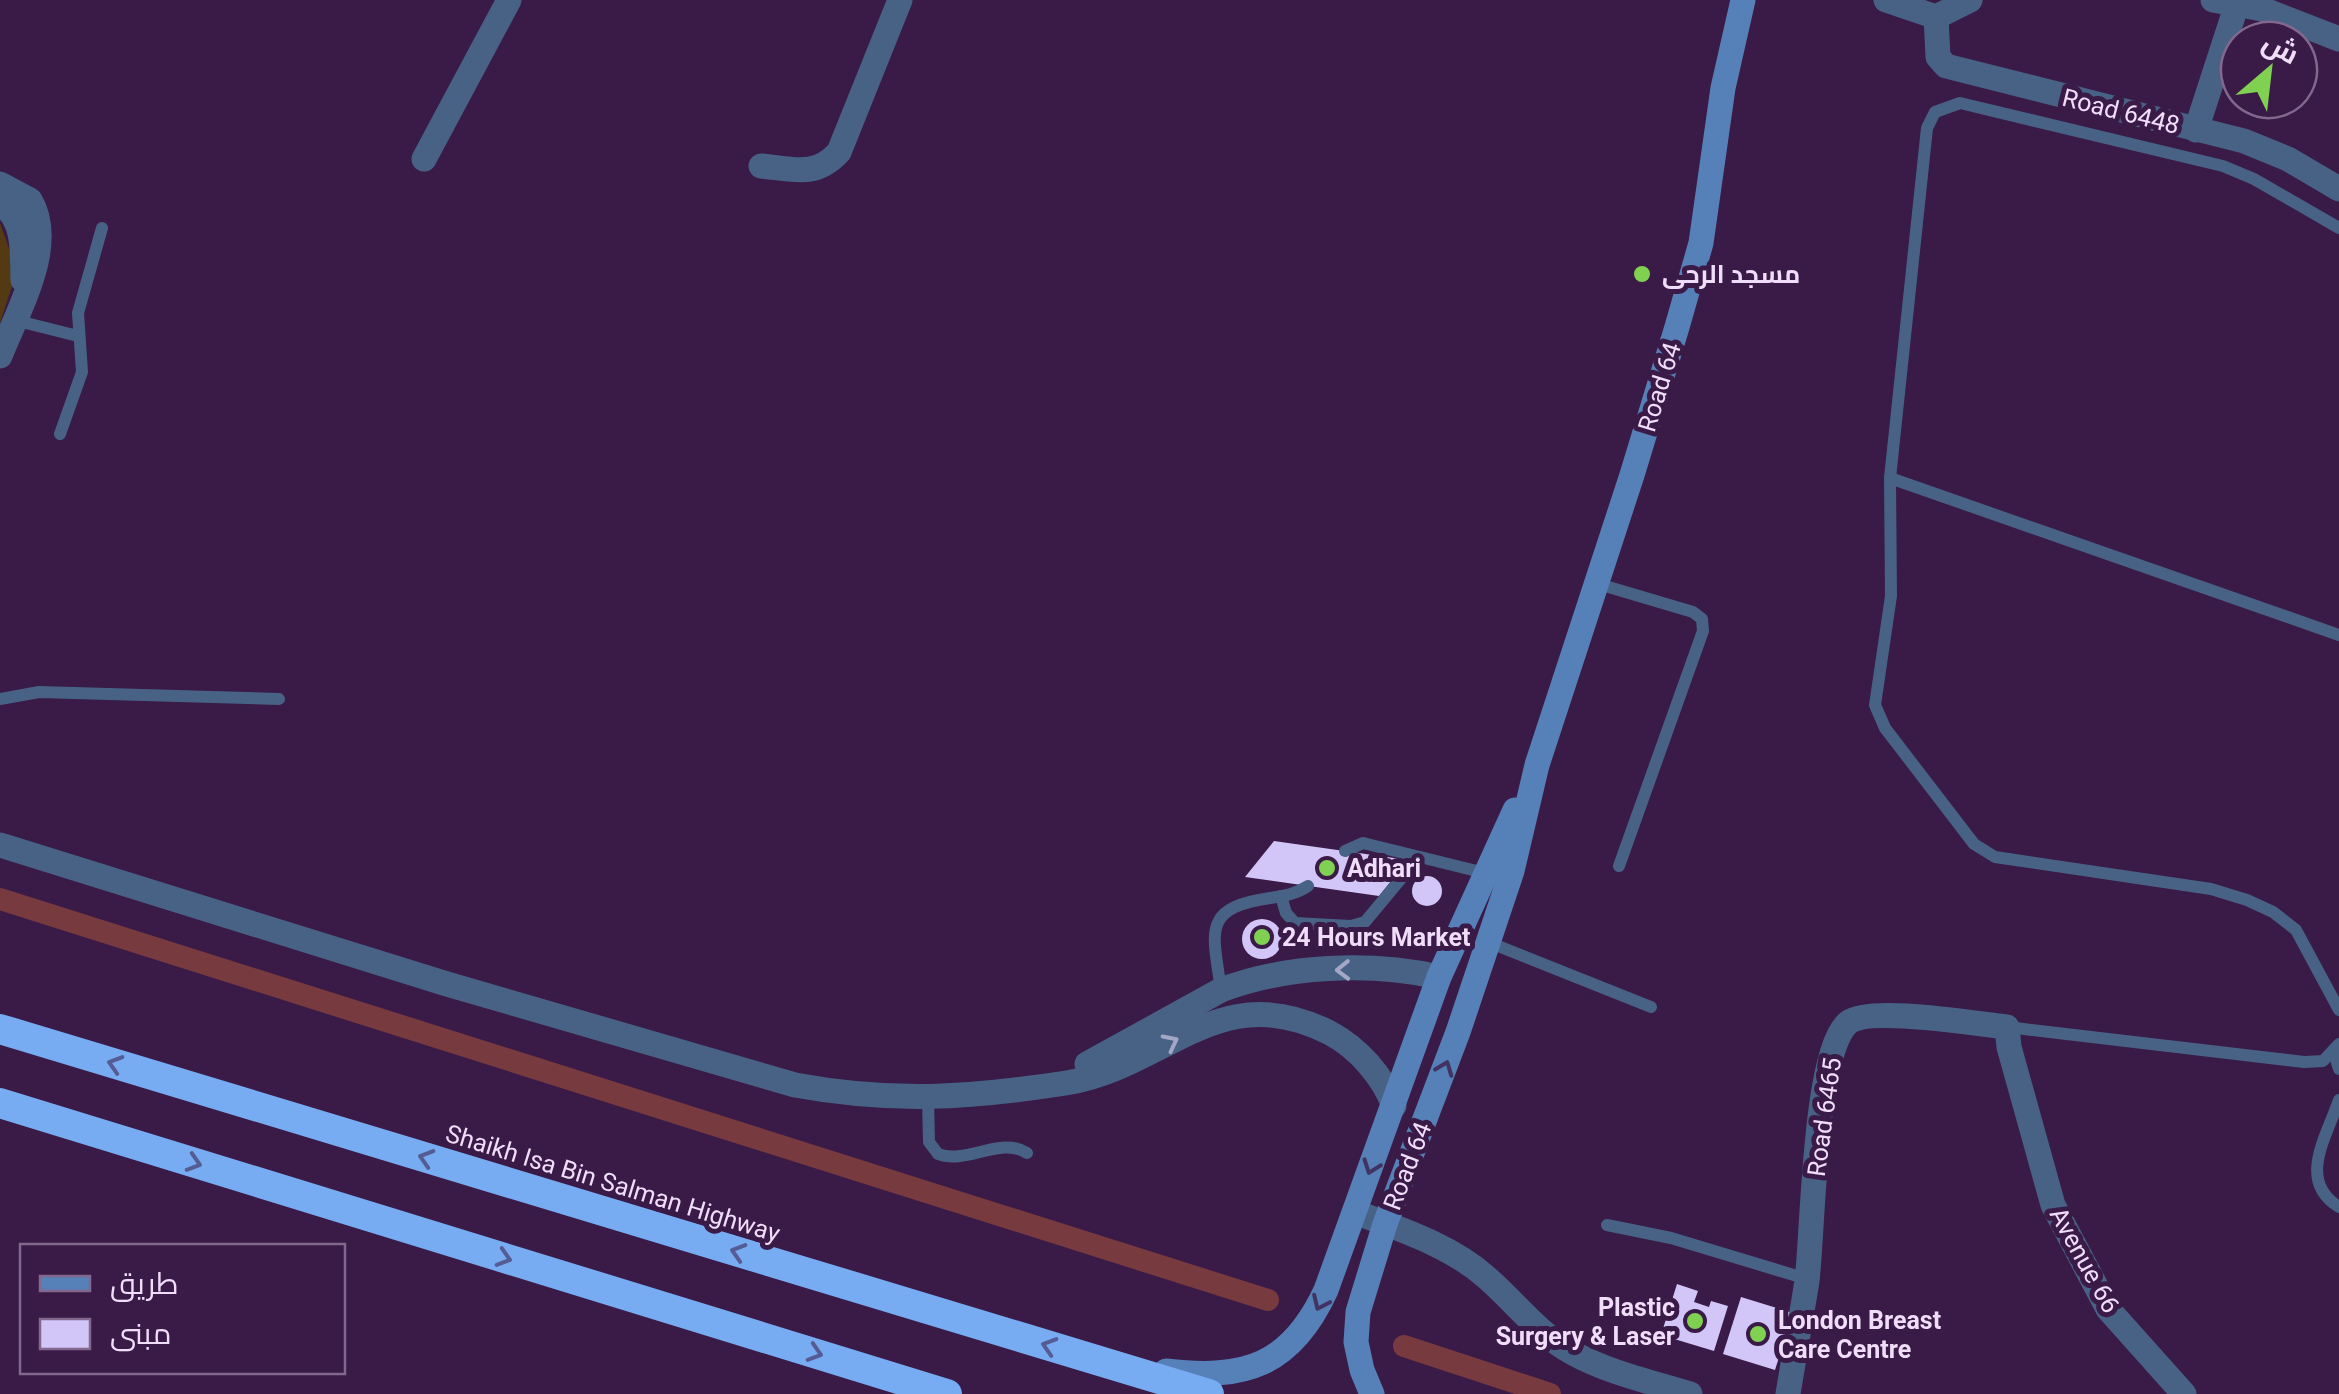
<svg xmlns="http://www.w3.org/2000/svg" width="2339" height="1394" viewBox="0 0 2339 1394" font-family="Roboto,Cairo,sans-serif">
<rect width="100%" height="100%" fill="#3a1a46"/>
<polygon fill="#533a12" points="0,223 17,271 0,323"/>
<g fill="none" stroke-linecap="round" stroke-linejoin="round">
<g stroke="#773a3f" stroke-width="22">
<polyline points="0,899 1268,1300"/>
<polyline points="1404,1346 1550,1394"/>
</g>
</g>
<g fill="#d1c6f7">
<polygon points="1274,841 1408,860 1379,896 1245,877"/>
<circle cx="1427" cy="891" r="15"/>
<circle cx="1262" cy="939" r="20"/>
<polygon points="1677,1284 1698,1291 1694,1302 1709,1307 1711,1301 1728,1306 1714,1351 1661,1335"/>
<polygon points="1741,1297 1793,1313 1775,1370 1723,1354"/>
</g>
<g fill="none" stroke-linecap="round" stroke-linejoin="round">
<g stroke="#476285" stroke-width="12">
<polyline points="2339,228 2254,179 2223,166 1960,103 1935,112 1927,128 1890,478 1891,596 1875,705 1885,728 1974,844 1995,857 2211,889 2247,900 2273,912 2296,930 2339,1010"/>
<polyline points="14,320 78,336"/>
<polyline points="60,434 82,372 78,313 102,228"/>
<polyline points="1890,478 2339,635"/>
<polyline points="1595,583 1693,612 1702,619 1703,631 1619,866"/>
<polyline points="0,699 39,692 279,699"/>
<polyline points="1345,851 1363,843 1485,873"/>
<polyline points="1281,896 1286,913 1295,923 1351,926 1365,922 1419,857"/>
<polyline points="1488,942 1651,1007"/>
<path d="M1221,990c-8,-58 -20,-82 49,-92 14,-2 26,-4 38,-12"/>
<polyline points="2007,1027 2304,1062 2323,1061 2339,1044"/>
<polyline points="2334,1053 2339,1069"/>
<path d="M928,1099l1,43 9,12c28,11 63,-18 89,-1"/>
<path d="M2339,1100c-13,38 -42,81 0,107"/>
<polyline points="1607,1225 1671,1238 1807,1279"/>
</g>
<g stroke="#476285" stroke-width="25">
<polyline points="1886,0 1936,17 1970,0"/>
<polyline points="2213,0 2262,9 2339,39"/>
<polyline points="1936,17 1938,57 1946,66 2244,141 2288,159 2339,189"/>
<polyline points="2196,130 2237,4"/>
<polyline points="424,159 509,0"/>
<path d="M761,166c33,3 54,12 78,-14l61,-152"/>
<path d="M0,184l30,16c27,45 -12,110 -30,156"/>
<path d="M0,203c26,17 22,50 23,77"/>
<path d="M0,845l447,139 348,101c98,18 174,13 271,-2 100,-16 153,-107 264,-50 28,15 53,43 64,73"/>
<path d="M1087,1064l134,-74c66,-25 149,-28 218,-13"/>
<path d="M1355,1212c44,17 95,33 131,65 30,26 52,57 87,76 36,20 79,29 117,41"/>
<path d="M1788,1394c6,-37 13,-75 19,-113 6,-48 7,-233 42,-259 23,-16 127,2 158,5l2,20 44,158 55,104 76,85"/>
</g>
<g stroke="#5580b8" stroke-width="25">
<path d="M1166,1371c79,9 125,-5 160,-81l113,-313 76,-167"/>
<polyline points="1372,1394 1362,1370 1356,1342 1358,1312 1385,1224 1458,1032 1512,871 1537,765 1632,475 1677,327 1701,243 1723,88 1743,0"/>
</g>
<g stroke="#77acf2" stroke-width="30">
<polyline points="0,1029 1209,1394"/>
<polyline points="0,1103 947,1394"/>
</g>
</g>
<defs><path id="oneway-chevron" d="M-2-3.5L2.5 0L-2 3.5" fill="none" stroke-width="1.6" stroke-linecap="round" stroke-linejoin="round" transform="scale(2.5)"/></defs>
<g stroke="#a4a6c5">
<use href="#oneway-chevron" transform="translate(1343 970) rotate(179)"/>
<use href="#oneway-chevron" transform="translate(1171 1042) rotate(-27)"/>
</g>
<g stroke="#555c93">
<use href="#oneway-chevron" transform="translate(115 1064) rotate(-163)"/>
<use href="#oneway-chevron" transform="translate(426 1158) rotate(-163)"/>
<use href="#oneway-chevron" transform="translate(194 1163) rotate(17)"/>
<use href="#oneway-chevron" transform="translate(738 1252) rotate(-163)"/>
<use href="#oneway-chevron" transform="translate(504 1258) rotate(17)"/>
<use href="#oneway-chevron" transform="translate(1049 1346) rotate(-163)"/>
<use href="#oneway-chevron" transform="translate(815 1353) rotate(17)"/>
</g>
<g stroke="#413462">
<use href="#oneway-chevron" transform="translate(1445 1068) rotate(-69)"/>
<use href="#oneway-chevron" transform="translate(1371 1167) rotate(110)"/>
<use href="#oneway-chevron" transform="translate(1320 1303) rotate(115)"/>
</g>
<g fill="#80d051" stroke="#3a1a46" stroke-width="4">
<circle cx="1642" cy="274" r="10"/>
<circle cx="1327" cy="868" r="10"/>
<circle cx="1262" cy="937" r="10"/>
<circle cx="1695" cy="1321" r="10"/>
<circle cx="1758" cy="1334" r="10"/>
</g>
<g text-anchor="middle" stroke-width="10" stroke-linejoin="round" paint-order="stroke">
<g font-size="25" fill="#f0ddf9" stroke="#3a1a46">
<text transform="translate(2121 111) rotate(14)" y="9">Road 6448</text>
<text transform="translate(1659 387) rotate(-73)" y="9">Road 64</text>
<text transform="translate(1824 1117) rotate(-82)" y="9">Road 6465</text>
<text transform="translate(1407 1166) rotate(-69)" y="9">Road 64</text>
<text transform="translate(613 1183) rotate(17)" y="9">Shaikh Isa Bin Salman Highway</text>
<text transform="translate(2085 1260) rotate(61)" y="9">Avenue 66</text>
</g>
<g font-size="25" font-weight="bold" fill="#f0ddf9" stroke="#3a1a46" text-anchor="start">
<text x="1662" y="283">مسجد الرحى</text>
<text x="1347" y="877">Adhari</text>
<text x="1282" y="946">24 Hours Market</text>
<text x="1675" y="1316" text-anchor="end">Plastic<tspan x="1675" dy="29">Surgery &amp; Laser</tspan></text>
<text x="1778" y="1329">London Breast<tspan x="1778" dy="29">Care Centre</tspan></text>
</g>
</g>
<rect x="20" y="1244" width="325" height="130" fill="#3a1a46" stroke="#83688e" stroke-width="2.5"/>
<rect x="40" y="1276" width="50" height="15" fill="#5580b8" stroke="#83688e" stroke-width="2.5"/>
<text x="110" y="1294" font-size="30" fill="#f0ddf9">طريق</text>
<rect x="40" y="1319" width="50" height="30" fill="#d1c6f7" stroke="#83688e" stroke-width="2.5"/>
<text x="110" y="1344" font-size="30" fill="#f0ddf9">مبنى</text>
<g transform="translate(2269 70) rotate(28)"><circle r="48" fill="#3a1a46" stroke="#83688e" stroke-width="2.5"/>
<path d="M0-8L18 38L0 25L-18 38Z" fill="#80d051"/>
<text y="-15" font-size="28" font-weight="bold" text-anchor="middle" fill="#f0ddf9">ش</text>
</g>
</svg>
